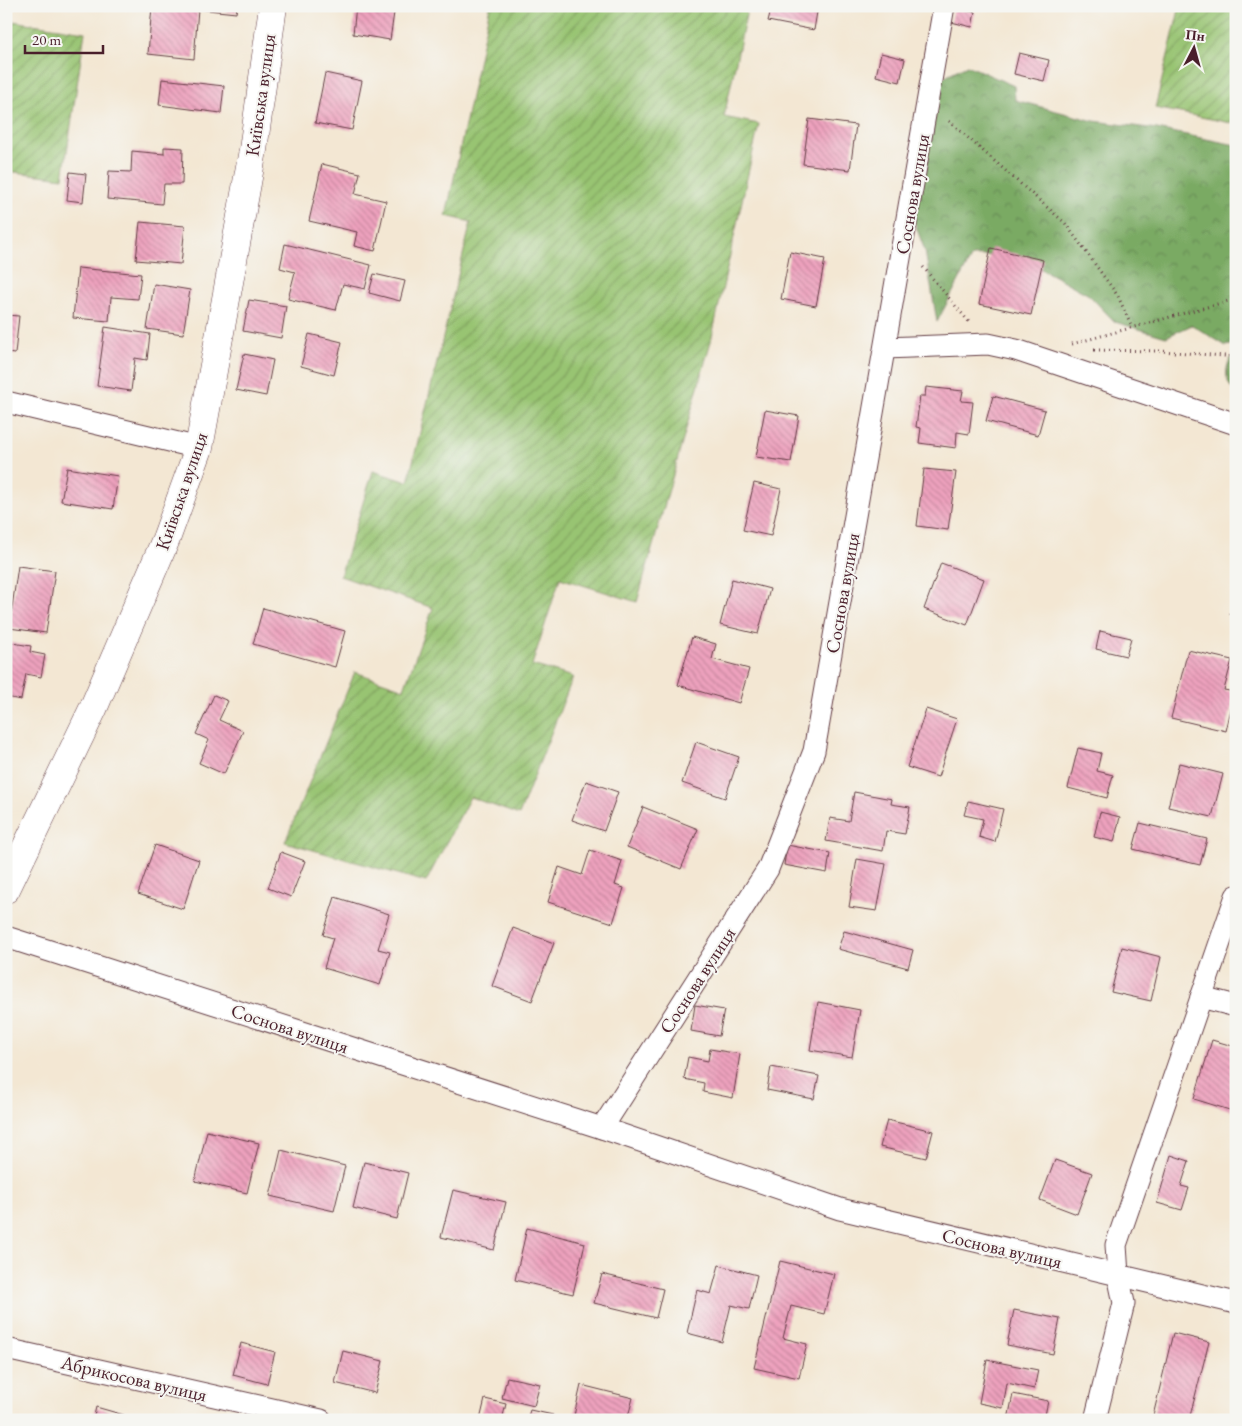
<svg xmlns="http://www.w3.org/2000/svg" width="1242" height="1426" viewBox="0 0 1242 1426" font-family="'EB Garamond',serif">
<defs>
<pattern id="forest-crowns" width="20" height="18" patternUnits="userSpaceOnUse" patternTransform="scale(1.25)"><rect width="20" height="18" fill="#7aaa64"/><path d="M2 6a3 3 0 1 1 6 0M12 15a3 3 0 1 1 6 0" fill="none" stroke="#668a53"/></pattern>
<pattern id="garden-furrows" width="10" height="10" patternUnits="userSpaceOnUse" patternTransform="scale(1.25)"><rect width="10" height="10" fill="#98c472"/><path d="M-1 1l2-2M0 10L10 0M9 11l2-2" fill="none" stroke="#7e9f5e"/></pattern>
<pattern id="building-back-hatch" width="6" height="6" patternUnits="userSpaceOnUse" patternTransform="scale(1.25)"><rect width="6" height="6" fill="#eea2be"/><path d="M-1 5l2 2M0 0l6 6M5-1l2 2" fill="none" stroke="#c3839b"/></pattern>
</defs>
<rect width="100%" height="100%" fill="#f6f6f2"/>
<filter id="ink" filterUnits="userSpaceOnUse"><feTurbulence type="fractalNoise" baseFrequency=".02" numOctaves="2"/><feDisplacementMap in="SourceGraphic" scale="10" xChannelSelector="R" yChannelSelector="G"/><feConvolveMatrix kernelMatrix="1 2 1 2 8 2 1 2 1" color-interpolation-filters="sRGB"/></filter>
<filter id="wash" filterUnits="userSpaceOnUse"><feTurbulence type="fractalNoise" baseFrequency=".0096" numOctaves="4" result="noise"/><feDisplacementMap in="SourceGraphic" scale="20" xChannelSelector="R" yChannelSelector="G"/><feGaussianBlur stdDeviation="1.12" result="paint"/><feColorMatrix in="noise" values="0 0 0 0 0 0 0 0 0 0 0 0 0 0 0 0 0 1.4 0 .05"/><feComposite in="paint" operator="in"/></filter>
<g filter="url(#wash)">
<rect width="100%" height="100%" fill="#f3e7d3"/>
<g fill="url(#forest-crowns)" stroke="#626448">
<polygon points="967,65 1014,86 1015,100 1094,121 1157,129 1236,145 1236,344 1226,346 1192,325 1166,337 1115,322 1089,295 1016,255 972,256 937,322 925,251 911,213 925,86"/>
<path d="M1236,352v41c-13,-11 -12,-30 0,-41z"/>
</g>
<g fill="url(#garden-furrows)" stroke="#71724e">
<polygon points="490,6 748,6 724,117 759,124 711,341 637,602 560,578 532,665 573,677 519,815 470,797 426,882 285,842 355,672 404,689 433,608 340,576 373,471 408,482 471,222 446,216"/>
<polygon points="1180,6 1236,6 1236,124 1155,108"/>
<polygon points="6,20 85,32 63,178 6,171"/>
</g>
<g id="blocks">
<g fill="url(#building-back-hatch)">
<polygon points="152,6 237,6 236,13 198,9 194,59 148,54"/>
<polygon points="356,6 395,6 390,40 353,34"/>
<polygon points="772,6 818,6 814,30 768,21"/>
<polygon points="954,8 975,12 972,27 951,22"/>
<polygon points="881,53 905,59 900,82 876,76"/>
<polygon points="1019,53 1049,60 1044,81 1014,74"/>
<polygon points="325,73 362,81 352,130 315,123"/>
<polygon points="162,79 224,86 221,113 159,105"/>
<polygon points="809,119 856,125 850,170 803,164"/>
<polygon points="164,147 183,148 182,184 164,184 162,204 107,199 109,171 131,172 132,151 164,154"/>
<polygon points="322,164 360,173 355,194 386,201 375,251 354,246 357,232 309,221"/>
<polygon points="70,172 86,174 83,202 67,200"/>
<polygon points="140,222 185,226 181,264 136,260"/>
<polygon points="285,244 371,265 365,289 343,284 336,310 288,299 295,272 280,268"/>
<polygon points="991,248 1043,260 1031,315 979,304"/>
<polygon points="790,252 825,259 816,306 781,299"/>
<polygon points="78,268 141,274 138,299 111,297 109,321 73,318"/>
<polygon points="374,274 405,281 400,301 369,293"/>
<polygon points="154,284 190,290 183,334 147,329"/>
<polygon points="249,300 286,306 281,338 243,331"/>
<polygon points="6,315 19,316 15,354 6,353"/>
<polygon points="105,327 150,334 147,360 135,358 131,391 97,386"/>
<polygon points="309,334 342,342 334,375 301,366"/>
<polygon points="244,354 273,360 266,396 236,390"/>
<polygon points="926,387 963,391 961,401 973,402 969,434 957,432 956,448 919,443 921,428 916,427 920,396 925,396"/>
<polygon points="993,396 1045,410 1038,435 986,421"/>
<polygon points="765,410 799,416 791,462 756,457"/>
<polygon points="67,468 118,476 113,509 61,501"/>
<polygon points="924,469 956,472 948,530 917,526"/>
<polygon points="754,483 781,489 771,536 743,530"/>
<polygon points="941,563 984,579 967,625 924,609"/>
<polygon points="18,566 55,571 46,633 9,628"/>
<polygon points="732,579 770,589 758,634 720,625"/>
<polygon points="1235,591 1236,592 1236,615 1230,614"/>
<polygon points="263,608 345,631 335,667 253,644"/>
<polygon points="1100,631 1131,638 1126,656 1096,649"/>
<polygon points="692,637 716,644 712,659 749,669 739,703 678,685"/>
<polygon points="6,642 31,646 30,652 45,655 41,677 26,674 21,700 6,697"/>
<polygon points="1188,650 1232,660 1224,690 1235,692 1226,731 1171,718"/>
<polygon points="214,695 228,701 219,720 243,731 224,774 199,763 209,740 196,734"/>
<polygon points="926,709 957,719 938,777 907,767"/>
<polygon points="696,742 739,757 725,798 682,783"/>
<polygon points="1078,748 1101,753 1097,771 1113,775 1107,798 1068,788"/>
<polygon points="1179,763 1223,774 1212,817 1168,807"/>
<polygon points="586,781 618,792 604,831 572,820"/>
<polygon points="854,792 892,799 891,804 910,807 905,834 886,831 883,851 826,841 830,818 849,821"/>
<polygon points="968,801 1003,809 995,842 979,837 983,819 964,815"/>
<polygon points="643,807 698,829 681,869 627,847"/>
<polygon points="1100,812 1120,817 1114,842 1094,837"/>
<polygon points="1140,823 1207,839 1200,865 1133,849"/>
<polygon points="155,845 199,860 183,909 138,894"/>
<polygon points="787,845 830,853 827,873 784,865"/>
<polygon points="590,850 622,861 615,885 624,888 613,923 548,902 559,867 582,875"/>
<polygon points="281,852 305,861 291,897 268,888"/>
<polygon points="857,859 886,864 877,911 849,907"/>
<polygon points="335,897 389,914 378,949 390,952 380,985 324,968 333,938 323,935"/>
<polygon points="513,928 554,943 532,1001 492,986"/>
<polygon points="844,931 913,950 908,968 838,949"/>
<polygon points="1122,947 1161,957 1151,1001 1111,992"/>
<polygon points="818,1002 860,1010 852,1057 810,1050"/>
<polygon points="695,1005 724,1010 719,1036 691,1031"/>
<polygon points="1212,1040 1236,1047 1236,1112 1194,1099"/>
<polygon points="710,1049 740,1054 733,1098 703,1092 704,1083 684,1079 688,1057 708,1061"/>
<polygon points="771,1067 819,1076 814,1099 767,1090"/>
<polygon points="887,1120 933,1131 926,1158 880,1147"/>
<polygon points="207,1131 259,1143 247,1193 195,1181"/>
<polygon points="281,1150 345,1166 334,1211 270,1196"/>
<polygon points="1171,1155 1189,1161 1181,1186 1189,1188 1182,1210 1157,1203"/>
<polygon points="1055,1160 1092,1173 1077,1214 1040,1200"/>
<polygon points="364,1162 408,1173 397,1219 353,1208"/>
<polygon points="453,1190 506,1202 494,1250 441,1237"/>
<polygon points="527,1228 585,1243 573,1294 515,1280"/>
<polygon points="780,1261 834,1274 824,1314 791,1306 783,1338 807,1344 799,1378 754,1368"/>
<polygon points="719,1265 757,1275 749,1309 731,1305 722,1342 687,1333 697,1290 711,1294"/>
<polygon points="602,1274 663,1289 656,1318 594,1303"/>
<polygon points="1014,1310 1060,1319 1053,1354 1007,1345"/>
<polygon points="1173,1333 1209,1342 1189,1420 1152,1420"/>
<polygon points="241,1343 275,1352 267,1384 233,1375"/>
<polygon points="343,1351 383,1361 375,1393 335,1383"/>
<polygon points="987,1360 1038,1370 1034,1389 1007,1383 1003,1408 979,1403"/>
<polygon points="507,1377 540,1384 534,1406 502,1398"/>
<polygon points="581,1385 633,1398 627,1420 573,1420"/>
<polygon points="1013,1394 1048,1401 1044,1420 1008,1420"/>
<polygon points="485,1399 506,1404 502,1420 480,1420"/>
<polygon points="96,1407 124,1415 123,1420 93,1420"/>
<polygon points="530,1410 553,1415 552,1420 527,1420"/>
</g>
</g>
</g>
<g filter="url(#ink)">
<use href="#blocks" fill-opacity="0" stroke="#633d44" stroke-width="1"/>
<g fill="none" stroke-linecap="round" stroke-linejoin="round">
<defs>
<g id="street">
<polyline points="885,348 988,344 1016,350 1236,424"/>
<polyline points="6,402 199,448"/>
<polyline points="6,937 602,1128 840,1209 1236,1303"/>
<polyline points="1201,997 1236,1006"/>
<polyline points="602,1128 768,869 814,751 944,6"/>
<polyline points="6,1349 321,1420"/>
<polyline points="1095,1420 1124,1303 1118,1275 1116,1245 1236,896"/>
</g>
<polyline id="secondary" points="6,889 93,709 166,539 199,448 253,150 273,6"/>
</defs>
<use href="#street" stroke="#633d44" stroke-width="23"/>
<use href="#secondary" stroke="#633d44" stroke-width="29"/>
<g stroke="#633d44" stroke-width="3" stroke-dasharray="1 4" stroke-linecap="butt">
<polyline points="949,121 1065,223 1118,296 1132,328"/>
<polyline points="923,267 969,322"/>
<polyline points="1072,344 1236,299"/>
<polyline points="1094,350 1162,351 1236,357"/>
</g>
<use href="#street" stroke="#fff" stroke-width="21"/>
<use href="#secondary" stroke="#fff" stroke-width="28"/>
</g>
</g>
<g text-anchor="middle" stroke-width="4" stroke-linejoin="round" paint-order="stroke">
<g font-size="19" fill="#4a1f2b" stroke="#f6f6f2">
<text transform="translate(260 95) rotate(-82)" y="7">Київська вулиця</text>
<text transform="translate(912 194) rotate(-80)" y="7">Соснова вулиця</text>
<text transform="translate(181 491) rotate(-71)" y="7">Київська вулиця</text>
<text transform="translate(842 593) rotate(-80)" y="7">Соснова вулиця</text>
<text transform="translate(697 980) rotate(-57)" y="7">Соснова вулиця</text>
<text transform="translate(290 1028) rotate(18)" y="7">Соснова вулиця</text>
<text transform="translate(1002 1248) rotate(13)" y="7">Соснова вулиця</text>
<text transform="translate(134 1378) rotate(13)" y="7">Абрикосова вулиця</text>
</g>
</g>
<rect width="1242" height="1426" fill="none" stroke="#f6f6f2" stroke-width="25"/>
<g transform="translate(1194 48) rotate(6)" stroke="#f6f6f2" stroke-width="4" paint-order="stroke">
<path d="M0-4L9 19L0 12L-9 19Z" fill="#4a1f2b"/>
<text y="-8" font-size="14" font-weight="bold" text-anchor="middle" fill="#4a1f2b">Пн</text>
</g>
<path d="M25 45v8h78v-8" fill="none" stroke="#4a1f2b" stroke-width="2.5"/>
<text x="32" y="45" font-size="15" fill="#4a1f2b" stroke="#f6f6f2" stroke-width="4" paint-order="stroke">20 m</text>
</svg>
